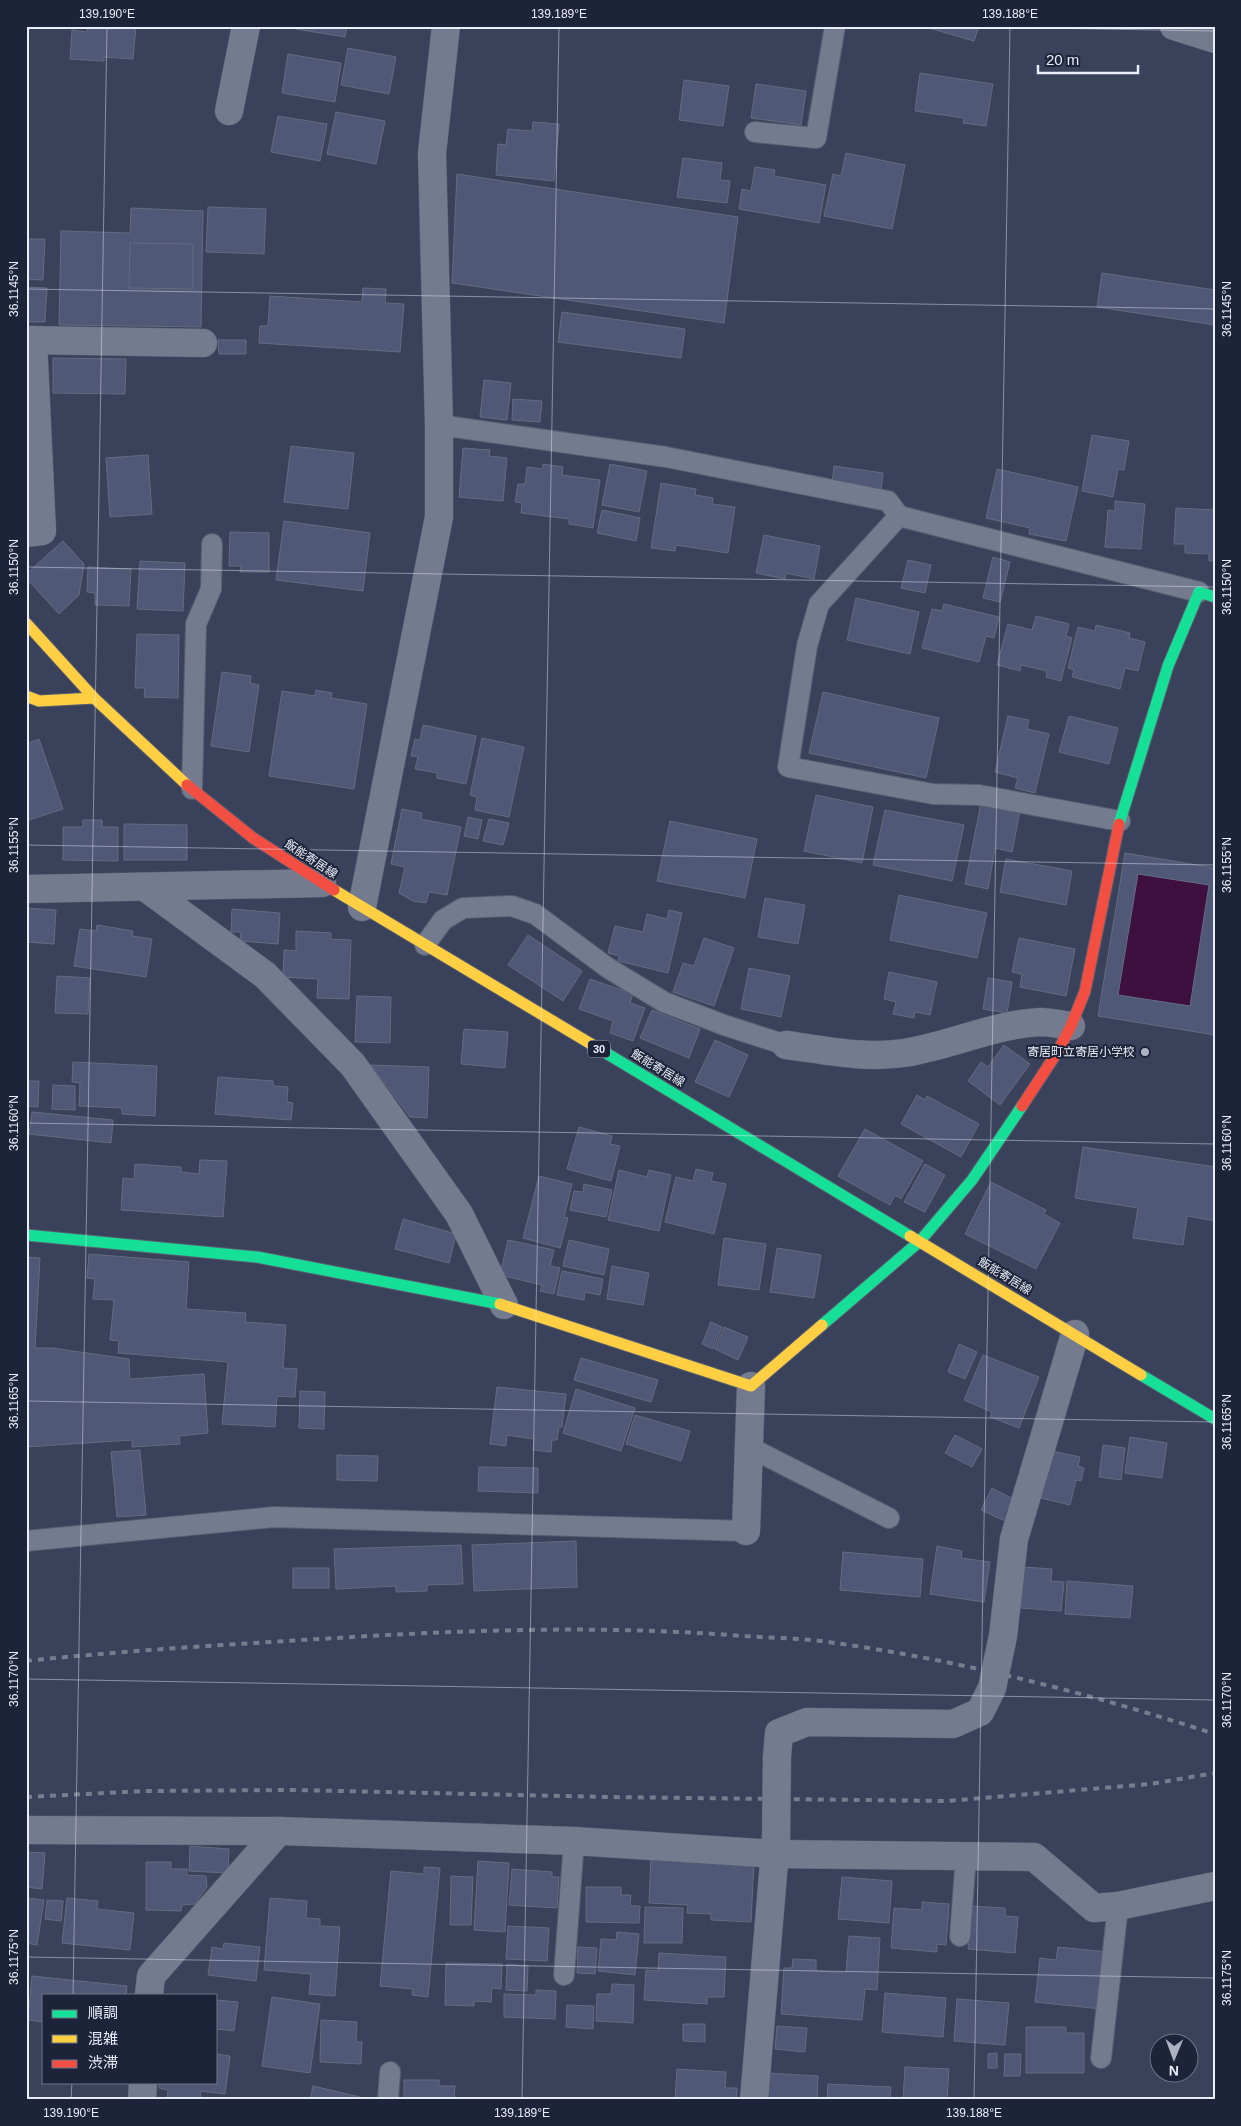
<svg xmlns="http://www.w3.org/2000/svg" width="1241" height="2126" viewBox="0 0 1241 2126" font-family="Helvetica,'Noto Sans JP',sans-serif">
<rect width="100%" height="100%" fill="#3a425b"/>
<polygon fill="#3d1040" points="1138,874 1209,885 1190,1006 1118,995"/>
<g fill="#505877" stroke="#646b7f" fill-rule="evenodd">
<polygon points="26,26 29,26 27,75 26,75"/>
<polygon points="87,26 136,26 133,59 104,57 104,61 70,59 72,30 87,32"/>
<polygon points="296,26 347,26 345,37 296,29"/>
<polygon points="922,26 979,26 974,41"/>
<polygon points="348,48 396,57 389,94 341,85"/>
<polygon points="288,54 341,63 335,102 282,93"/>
<polygon points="920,73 993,84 986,126 963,123 964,118 915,111"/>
<polygon points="684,80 729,86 723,126 679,120"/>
<polygon points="756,84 806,91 801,125 751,118"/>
<polygon points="336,112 385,121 376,164 327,154"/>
<polygon points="278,116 327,124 320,161 271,152"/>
<polygon points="533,122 559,124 554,181 496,175 498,144 506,145 508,129 532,131"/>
<polygon points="846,153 905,165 892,229 824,216 833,174 841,176"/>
<polygon points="683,158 722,163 720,180 730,181 727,203 677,197"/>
<polygon points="755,167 775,170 774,176 826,185 819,223 739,209 742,189 751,191"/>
<polygon points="457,174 738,217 724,323 452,283"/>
<polygon points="208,207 266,209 264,254 206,252"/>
<polygon points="131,208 203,211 201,327 59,325 61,231 130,233"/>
<polygon points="26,239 45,239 43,280 26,279"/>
<polygon points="130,243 193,244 193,289 129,288"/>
<polygon points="1102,273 1215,290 1215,325 1097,307"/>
<polygon points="26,287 47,288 45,322 26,322"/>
<polygon points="363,288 386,289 385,303 404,304 400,352 259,343 260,326 268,326 270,296 362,302"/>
<polygon points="562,312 685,329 681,358 558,342"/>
<polygon points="218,340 246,340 246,354 219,354"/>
<polygon points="53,358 126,359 125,394 53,393"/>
<polygon points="484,380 511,383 507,420 480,417"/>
<polygon points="513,399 542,401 540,422 512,420"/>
<polygon points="1092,435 1129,441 1124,470 1118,469 1113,497 1082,491"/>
<polygon points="291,446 354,453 348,509 284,502"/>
<polygon points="463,448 490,450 489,456 507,458 503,501 459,497"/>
<polygon points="148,455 152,514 110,517 106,458"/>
<polygon points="543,464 563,467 562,475 600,480 593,528 569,524 569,519 521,513 522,503 515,502 518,484 525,484 527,467 542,469"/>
<polygon points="610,464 647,471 639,512 602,505"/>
<polygon points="834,466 883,473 881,490 832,483"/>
<polygon points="997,469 1078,487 1066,541 1029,534 1030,528 986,518"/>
<polygon points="661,483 696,489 695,495 713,498 712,504 735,507 728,553 676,545 675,551 651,548"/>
<polygon points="1115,501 1145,504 1141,549 1105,547 1108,510 1115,511"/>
<polygon points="1176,508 1215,510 1215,561 1209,561 1209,554 1185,553 1185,544 1174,544"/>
<polygon points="602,510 640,518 636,541 597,533"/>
<polygon points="284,521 370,533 363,591 276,580"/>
<polygon points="230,532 269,533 269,572 240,572 241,566 229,566"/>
<polygon points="764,535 820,546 814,579 786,573 785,579 756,573"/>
<polygon points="63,541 84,564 79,595 59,614 26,578 26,574"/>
<polygon points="993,557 1010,562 1000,602 983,598"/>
<polygon points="908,560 931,565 925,593 901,588"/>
<polygon points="140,561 185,563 183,611 137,609"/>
<polygon points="88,567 131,569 129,606 95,605 95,593 87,592"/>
<polygon points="856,598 919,612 910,654 847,640"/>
<polygon points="944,604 999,617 994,638 986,636 979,662 922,648 932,609 942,611"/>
<polygon points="1036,616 1069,624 1066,636 1072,638 1061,681 1046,677 1047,671 1021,665 1020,671 997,665 1008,624 1032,630"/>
<polygon points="1096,625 1130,633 1129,638 1145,642 1138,671 1125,668 1120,689 1072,677 1074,670 1068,668 1078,627 1095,631"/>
<polygon points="137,634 179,635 178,698 144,697 145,688 135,688"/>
<polygon points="222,672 251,676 250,683 259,685 249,752 211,746"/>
<polygon points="316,690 332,693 331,698 367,704 354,789 269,776 282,691 315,696"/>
<polygon points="823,692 939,718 926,778 809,753"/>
<polygon points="1008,716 1029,720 1027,729 1049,734 1035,793 1015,788 1018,778 995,772"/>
<polygon points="1069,716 1118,728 1109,764 1059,752"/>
<polygon points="423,725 476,736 466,784 437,778 437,773 415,769 418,757 411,756 415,739 420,740"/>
<polygon points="482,738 524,747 509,817 475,810 477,797 470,795"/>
<polygon points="39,739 63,809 26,821 26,744"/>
<polygon points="816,795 873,807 862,863 804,851"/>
<polygon points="981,803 1020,811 1012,852 995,848 988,889 965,884"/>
<polygon points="402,809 422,813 421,819 461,827 447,895 429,892 426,903 413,901 399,893 405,867 391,864"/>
<polygon points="885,810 964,825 952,881 873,865"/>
<polygon points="468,817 482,820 478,839 464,836"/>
<polygon points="489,819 509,823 503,845 483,841"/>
<polygon points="83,820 102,820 102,827 118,827 118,861 63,860 63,827 83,827"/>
<polygon points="670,821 757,839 745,898 657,881"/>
<polygon points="124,824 187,825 187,860 124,860"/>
<path d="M1125,853l90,15v167l-117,-19zM1138,874l71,11 -19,121 -72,-11z"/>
<polygon points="1006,859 1072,871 1066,905 1000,892"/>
<polygon points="899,895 987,913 977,958 890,940"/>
<polygon points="765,898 805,905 798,944 758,937"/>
<polygon points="26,908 56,910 54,944 26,942"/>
<polygon points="232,909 280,913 278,944 240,941 241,932 231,932"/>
<polygon points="669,910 682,913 668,973 618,961 619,956 608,953 615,926 643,932 647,914 667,919"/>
<polygon points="97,925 133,931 132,936 152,939 146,977 74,966 80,929 96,931"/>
<polygon points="296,931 331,933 331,939 351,940 349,999 317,998 318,979 283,977 284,950 296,951"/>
<polygon points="528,935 582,971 563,1001 508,965"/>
<polygon points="704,938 734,948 714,1006 673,992 683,963 694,966"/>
<polygon points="1019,938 1075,949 1066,996 1020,987 1022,974 1012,972"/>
<polygon points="749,968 790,976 781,1017 741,1009"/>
<polygon points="889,972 937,982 930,1015 915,1012 914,1018 893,1014 896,1002 884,999"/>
<polygon points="57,976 90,978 88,1014 55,1013"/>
<polygon points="988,978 1012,982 1007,1013 983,1009"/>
<polygon points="590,979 633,994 630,1003 645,1008 633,1041 610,1033 613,1021 579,1009"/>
<polygon points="357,996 391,997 390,1043 355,1042"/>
<polygon points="652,1010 700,1029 689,1058 640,1038"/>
<polygon points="464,1029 508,1032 505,1068 461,1064"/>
<polygon points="715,1040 748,1055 729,1097 695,1082"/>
<polygon points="1004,1045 1030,1064 1000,1105 968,1081 981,1062 988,1067"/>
<polygon points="73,1062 157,1066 155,1116 122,1114 122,1108 79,1106 80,1083 72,1082"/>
<polygon points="371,1065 429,1067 427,1118 410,1117"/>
<polygon points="218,1077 273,1081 273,1086 288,1087 287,1102 293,1103 291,1120 215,1114"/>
<polygon points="26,1081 39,1081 38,1107 26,1106"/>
<polygon points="53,1085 75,1086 75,1110 52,1109"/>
<polygon points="917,1095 925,1100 927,1096 979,1124 961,1157 901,1124"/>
<polygon points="32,1112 113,1120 111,1143 29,1134"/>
<polygon points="579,1127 612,1136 610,1144 620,1146 611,1181 567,1169"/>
<polygon points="865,1129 923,1161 901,1199 895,1195 890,1205 838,1176"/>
<polygon points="1083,1147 1215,1167 1215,1221 1187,1216 1183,1245 1133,1238 1138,1208 1075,1198"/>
<polygon points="200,1160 227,1161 223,1217 121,1210 123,1178 134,1179 135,1164 181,1167 181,1172 199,1174"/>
<polygon points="925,1164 945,1175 925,1212 904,1202"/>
<polygon points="696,1169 713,1173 711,1181 726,1184 714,1234 665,1222 676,1177 693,1181"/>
<polygon points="619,1170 647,1177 649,1170 671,1175 659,1231 608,1220"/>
<polygon points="539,1176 572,1184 564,1217 568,1218 560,1248 523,1238"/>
<polygon points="991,1182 1046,1210 1044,1214 1060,1223 1036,1269 965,1234"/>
<polygon points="584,1184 612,1190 606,1217 570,1210 574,1191 583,1192"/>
<polygon points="403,1219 456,1234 449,1263 395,1249"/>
<polygon points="724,1238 766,1244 759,1290 718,1285"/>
<polygon points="508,1240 554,1250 550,1266 560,1268 554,1294 540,1291 542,1285 500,1275"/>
<polygon points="569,1240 609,1249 604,1275 563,1266"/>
<polygon points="777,1248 821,1255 814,1298 770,1292"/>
<polygon points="89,1254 189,1262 186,1309 246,1313 245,1322 286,1325 283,1368 297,1369 295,1397 277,1396 275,1427 222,1424 228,1362 118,1353 119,1341 110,1340 114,1300 93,1299 95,1279 87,1278"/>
<polygon points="26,1257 40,1258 35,1348 52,1348 129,1359 130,1379 204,1374 208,1433 179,1436 180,1444 132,1447 132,1440 26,1447"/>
<polygon points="612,1266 649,1273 643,1305 607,1299"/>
<polygon points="562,1271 603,1279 600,1295 585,1292 584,1300 557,1295"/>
<polygon points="711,1322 722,1327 713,1349 702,1344"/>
<polygon points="724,1327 748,1337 738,1360 715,1349"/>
<polygon points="959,1344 977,1352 965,1379 948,1372"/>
<polygon points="983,1355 1039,1377 1019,1428 990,1417 992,1412 964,1400"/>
<polygon points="581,1358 658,1380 651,1402 574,1380"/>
<polygon points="497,1387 566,1394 562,1427 559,1427 557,1440 552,1440 551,1452 533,1450 534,1439 507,1435 506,1446 490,1444"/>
<polygon points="576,1389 635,1408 621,1451 563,1433"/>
<polygon points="300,1391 325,1392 324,1429 299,1428"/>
<polygon points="635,1415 690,1431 681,1461 626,1444"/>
<polygon points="955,1435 982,1449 972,1467 945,1453"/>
<polygon points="1130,1437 1167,1443 1162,1478 1125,1473"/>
<polygon points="1103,1445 1125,1448 1121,1480 1099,1477"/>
<polygon points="140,1450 146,1515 117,1517 111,1452"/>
<polygon points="1052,1451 1080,1457 1078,1466 1084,1468 1081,1481 1076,1480 1070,1505 1041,1498"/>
<polygon points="337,1455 378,1456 377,1481 337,1480"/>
<polygon points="479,1467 538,1468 538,1493 478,1491"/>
<polygon points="992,1488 1015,1500 1005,1521 981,1510"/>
<polygon points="576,1541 577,1587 474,1591 472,1545"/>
<polygon points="461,1545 463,1584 427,1585 427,1591 396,1592 396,1586 336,1589 334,1549"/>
<polygon points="937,1546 962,1551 961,1558 990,1562 984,1602 930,1594"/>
<polygon points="843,1552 923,1559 920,1597 840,1590"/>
<polygon points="1024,1567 1052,1569 1051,1581 1064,1582 1061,1611 1021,1608"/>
<rect x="293" y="1568" width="36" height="20"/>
<polygon points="1067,1581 1133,1586 1130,1618 1065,1614"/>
<polygon points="190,1846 229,1849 228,1873 189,1871"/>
<polygon points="26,1852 45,1853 42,1889 26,1887"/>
<polygon points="651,1855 754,1861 751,1922 711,1920 711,1914 687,1913 688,1905 649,1903"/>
<polygon points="478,1861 509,1863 505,1932 474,1930"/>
<polygon points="146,1862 171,1862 171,1869 187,1869 187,1875 206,1876 207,1887 195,1904 182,1905 181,1911 146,1910"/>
<polygon points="424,1867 440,1868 428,1997 412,1995 413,1989 380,1986 391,1871 424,1874"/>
<polygon points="512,1869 552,1872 552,1877 559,1877 557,1908 509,1905"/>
<polygon points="451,1876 473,1877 471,1925 450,1925"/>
<polygon points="842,1877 892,1881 889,1923 838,1919"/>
<polygon points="586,1887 621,1887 621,1895 631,1895 630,1906 640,1906 639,1923 586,1922"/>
<polygon points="26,1898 44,1900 37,1945 26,1943"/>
<polygon points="67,1898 98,1901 97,1909 134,1913 130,1950 62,1943"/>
<polygon points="270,1898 307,1901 306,1918 320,1919 320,1926 340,1927 335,1996 309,1994 311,1974 264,1970"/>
<polygon points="47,1900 63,1901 61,1921 45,1919"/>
<polygon points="922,1902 949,1904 946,1945 937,1944 937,1952 891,1948 894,1908 922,1910"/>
<polygon points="972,1906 1005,1908 1005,1916 1018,1917 1015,1953 968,1949"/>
<polygon points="645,1907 683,1908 682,1943 644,1943"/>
<polygon points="508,1926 549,1928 547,1961 506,1959"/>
<polygon points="617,1932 639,1934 635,1975 598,1971 601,1939 616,1940"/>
<polygon points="849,1936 880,1938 877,1990 865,1989 862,2020 781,2014 784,1968 792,1968 793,1959 816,1960 816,1971 846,1973"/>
<polygon points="224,1943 260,1947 256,1981 208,1975 212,1947 223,1949"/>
<polygon points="578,1947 597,1948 595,1974 577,1973"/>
<polygon points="1058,1947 1108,1952 1101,2009 1035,2002 1040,1958 1056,1960"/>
<polygon points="659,1953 726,1957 724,1997 707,1997 707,2004 644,2000 646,1970 658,1971"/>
<polygon points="446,1963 502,1964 501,1989 492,1988 491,2002 474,2001 474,2006 445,2005"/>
<polygon points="507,1964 528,1966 527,1991 506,1990"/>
<polygon points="32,1976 127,1986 126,1995 44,1995 44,2022 28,2020"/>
<polygon points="612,1984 634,1985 633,2023 596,2021 597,1994 611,1994"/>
<polygon points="536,1990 556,1991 555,2019 504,2017 504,1994 536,1995"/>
<polygon points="885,1993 946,1998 943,2037 882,2032"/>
<polygon points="272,1997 320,2004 310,2073 262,2066"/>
<polygon points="957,1999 1009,2003 1005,2045 954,2041"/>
<polygon points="216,2000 238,2002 234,2031 216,2029"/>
<polygon points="567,2005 594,2006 593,2029 566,2027"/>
<polygon points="321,2020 357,2022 356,2042 362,2042 361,2064 320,2062"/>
<polygon points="683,2024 705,2024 705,2042 683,2041"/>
<polygon points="777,2026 807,2028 805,2052 775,2049"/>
<polygon points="1026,2027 1066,2027 1066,2033 1084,2033 1084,2073 1026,2073"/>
<polygon points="997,2053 997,2068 988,2068 988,2054"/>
<polygon points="216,2054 230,2056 225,2094 201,2091 200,2100 167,2100 168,2090 159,2088 160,2082 216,2082"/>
<polygon points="1005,2054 1021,2054 1020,2076 1004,2076"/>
<polygon points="905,2067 949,2069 947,2100 903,2100"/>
<polygon points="677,2069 726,2072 725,2088 737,2088 736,2100 675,2100"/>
<polygon points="768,2073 818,2076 817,2100 766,2100"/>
<polygon points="404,2080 439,2080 439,2086 455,2086 454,2100 404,2100"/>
<polygon points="828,2084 891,2087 890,2100 827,2100"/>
<polygon points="313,2086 360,2097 359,2100 310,2100"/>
</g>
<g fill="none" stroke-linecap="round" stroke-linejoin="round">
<defs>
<g id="lane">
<polyline points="755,132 816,138 835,26"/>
<polyline points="439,425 666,457 888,501 899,516 1199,592"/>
<polyline points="899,516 819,604 807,646 788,767 933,794 979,795 1120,821"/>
<polyline points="192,789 196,624 211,589 212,544"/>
<polyline points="425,945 443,920 463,908 512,906 535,914 608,968 664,1002 724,1025 786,1045"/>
<polyline points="749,1447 889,1518"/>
<polyline points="26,1541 274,1517 746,1531"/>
<polyline points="960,1936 966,1856"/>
<polyline points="564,1975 574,1841"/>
<polyline points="1101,2058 1118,1906"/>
<polyline points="388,2100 390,2072"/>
</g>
<g id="street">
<polyline points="1174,26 1215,39"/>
<polyline points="229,111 246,26"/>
<polyline points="26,340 203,343"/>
<polyline points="26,533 42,531 33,340"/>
<polyline points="145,887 265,975 353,1065 459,1214 504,1305"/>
<polyline points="26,889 322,883"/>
<polyline points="362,907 439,517 439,425 432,153 446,26"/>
<path d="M786,1045c39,5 78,14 118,8 46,-7 90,-29 137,-31 10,0 21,3 30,4"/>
<polyline points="746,1531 751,1386"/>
<polyline points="777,1757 779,1733 807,1722 953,1724 980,1712 992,1688 1003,1636 1014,1539 1075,1334"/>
<polyline points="26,1830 279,1831 574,1841 776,1854 1034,1857 1094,1908 1118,1906 1215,1886"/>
<polyline points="149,1995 151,1976 279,1831"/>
<polyline points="142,2100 143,2082"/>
<polyline points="754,2100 776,1839"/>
</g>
<g id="fast">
<polyline points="1119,824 1168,666 1199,592 1215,597"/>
<polyline points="596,1047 910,1236"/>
<polyline points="26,1235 257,1257 500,1304"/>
<polyline points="822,1325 920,1241 972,1180 1022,1106"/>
<polyline points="1141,1375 1215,1419"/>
</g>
<g id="slow">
<polyline points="26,623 94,698 187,785"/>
<polyline points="26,696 39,701 94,698"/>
<polyline points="334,890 596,1047"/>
<polyline points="910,1236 1141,1375"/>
<polyline points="500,1304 751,1386 822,1325"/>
</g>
<g id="jam">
<polyline points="187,785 253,838 334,890"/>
<polyline points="1022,1106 1058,1051 1071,1026 1085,991 1119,824"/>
</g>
</defs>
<use href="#lane" stroke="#585e70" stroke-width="22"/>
<use href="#street" stroke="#585e70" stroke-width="29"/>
<use href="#fast" stroke="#585e70" stroke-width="13"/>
<use href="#slow" stroke="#585e70" stroke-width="13"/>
<use href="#jam" stroke="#585e70" stroke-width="13"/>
<use href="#lane" stroke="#757b8e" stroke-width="20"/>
<use href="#street" stroke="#757b8e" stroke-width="28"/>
<use href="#fast" stroke="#16e098" stroke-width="11"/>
<use href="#slow" stroke="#ffcf43" stroke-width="11"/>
<use href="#jam" stroke="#f24e42" stroke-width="11"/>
<g stroke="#767e8e" stroke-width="4" stroke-dasharray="6 6" stroke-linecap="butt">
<path d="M26,1661c114,-12 229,-18 343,-25 126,-7 249,-10 374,0 28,2 57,2 85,6 132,18 260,51 387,92"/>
<polyline points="26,1797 145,1791 296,1790 607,1797 947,1801 1150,1784 1215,1773"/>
</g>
<defs>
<polyline id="street-bridge" points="776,1839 777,1757"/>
</defs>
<use href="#street-bridge" stroke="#585e70" stroke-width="29" stroke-linecap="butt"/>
<use href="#street-bridge" stroke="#757b8e" stroke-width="28"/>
</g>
<path fill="none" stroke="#eaeefa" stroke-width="1" stroke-opacity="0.45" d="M923,26l292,5M26,289l1189,20M26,567l1189,20M26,845l1189,20M26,1123l1189,21M26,1401l1189,21M26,1679l1189,21M26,1957l1189,21M73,1995l34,-1969M71,2100l1,-18M522,2100l37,-2074M974,2100l36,-2074"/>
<circle fill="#acb2c2" stroke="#1d2439" stroke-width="2" cx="1145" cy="1052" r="5"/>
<g text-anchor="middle" stroke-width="4" stroke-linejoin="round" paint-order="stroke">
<rect fill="#1d2439" stroke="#acb1c0" stroke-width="1" x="588" y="1040.5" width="22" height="17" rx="4"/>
<g font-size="11" font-weight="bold" fill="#eaeefa">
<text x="599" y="1053">30</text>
</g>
<g font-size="12" fill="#eaeefa" stroke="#1d2439">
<text transform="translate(311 859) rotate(33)" y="4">飯能寄居線</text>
<text transform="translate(658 1068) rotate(31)" y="4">飯能寄居線</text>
<text transform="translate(1005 1276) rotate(31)" y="4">飯能寄居線</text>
</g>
<g font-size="12" fill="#eaeefa" stroke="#1d2439" text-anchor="end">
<text x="1135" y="1056">寄居町立寄居小学校</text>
</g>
</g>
<rect width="1241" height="2126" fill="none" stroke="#1d2439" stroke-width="55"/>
<rect x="42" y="1994" width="175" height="90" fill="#1d2439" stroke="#6f7586"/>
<rect x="52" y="2010" width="25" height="8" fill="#16e098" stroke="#6f7586"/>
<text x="88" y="2018" font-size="15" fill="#eaeefa">順調</text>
<rect x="52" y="2035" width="25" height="8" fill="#ffcf43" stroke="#6f7586"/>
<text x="88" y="2044" font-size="15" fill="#eaeefa">混雑</text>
<rect x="52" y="2060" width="25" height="8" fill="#f24e42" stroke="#6f7586"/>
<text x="88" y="2068" font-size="15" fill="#eaeefa">渋滞</text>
<g transform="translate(1174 2058) rotate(181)"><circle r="24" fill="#1d2439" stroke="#6f7586"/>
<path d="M0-4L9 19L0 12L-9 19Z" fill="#acb2c2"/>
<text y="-8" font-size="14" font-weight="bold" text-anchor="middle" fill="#eaeefa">N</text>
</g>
<path d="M1038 65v8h100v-8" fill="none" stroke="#eaeefa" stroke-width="2.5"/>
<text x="1046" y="65" font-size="15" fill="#eaeefa" stroke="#1d2439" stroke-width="4" paint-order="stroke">20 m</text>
<rect x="28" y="28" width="1186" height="2070" fill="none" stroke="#eaeefa" stroke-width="2"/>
<g font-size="12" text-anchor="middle" fill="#eaeefa">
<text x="107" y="18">139.190°E</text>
<text x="559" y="18">139.189°E</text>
<text x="1010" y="18">139.188°E</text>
<text transform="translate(14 289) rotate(-90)" y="4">36.1145°N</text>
<text transform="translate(1227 309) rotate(-90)" y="4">36.1145°N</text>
<text transform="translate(14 567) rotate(-90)" y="4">36.1150°N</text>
<text transform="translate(1227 587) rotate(-90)" y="4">36.1150°N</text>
<text transform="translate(14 845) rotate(-90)" y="4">36.1155°N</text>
<text transform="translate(1227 865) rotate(-90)" y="4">36.1155°N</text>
<text transform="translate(14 1123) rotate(-90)" y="4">36.1160°N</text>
<text transform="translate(1227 1143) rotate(-90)" y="4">36.1160°N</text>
<text transform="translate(14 1401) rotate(-90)" y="4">36.1165°N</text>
<text transform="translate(1227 1422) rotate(-90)" y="4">36.1165°N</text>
<text transform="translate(14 1679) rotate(-90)" y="4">36.1170°N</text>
<text transform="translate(1227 1700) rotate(-90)" y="4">36.1170°N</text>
<text transform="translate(14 1957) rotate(-90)" y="4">36.1175°N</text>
<text transform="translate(1227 1978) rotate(-90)" y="4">36.1175°N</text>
<text x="71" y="2117">139.190°E</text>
<text x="522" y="2117">139.189°E</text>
<text x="974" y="2117">139.188°E</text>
</g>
</svg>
